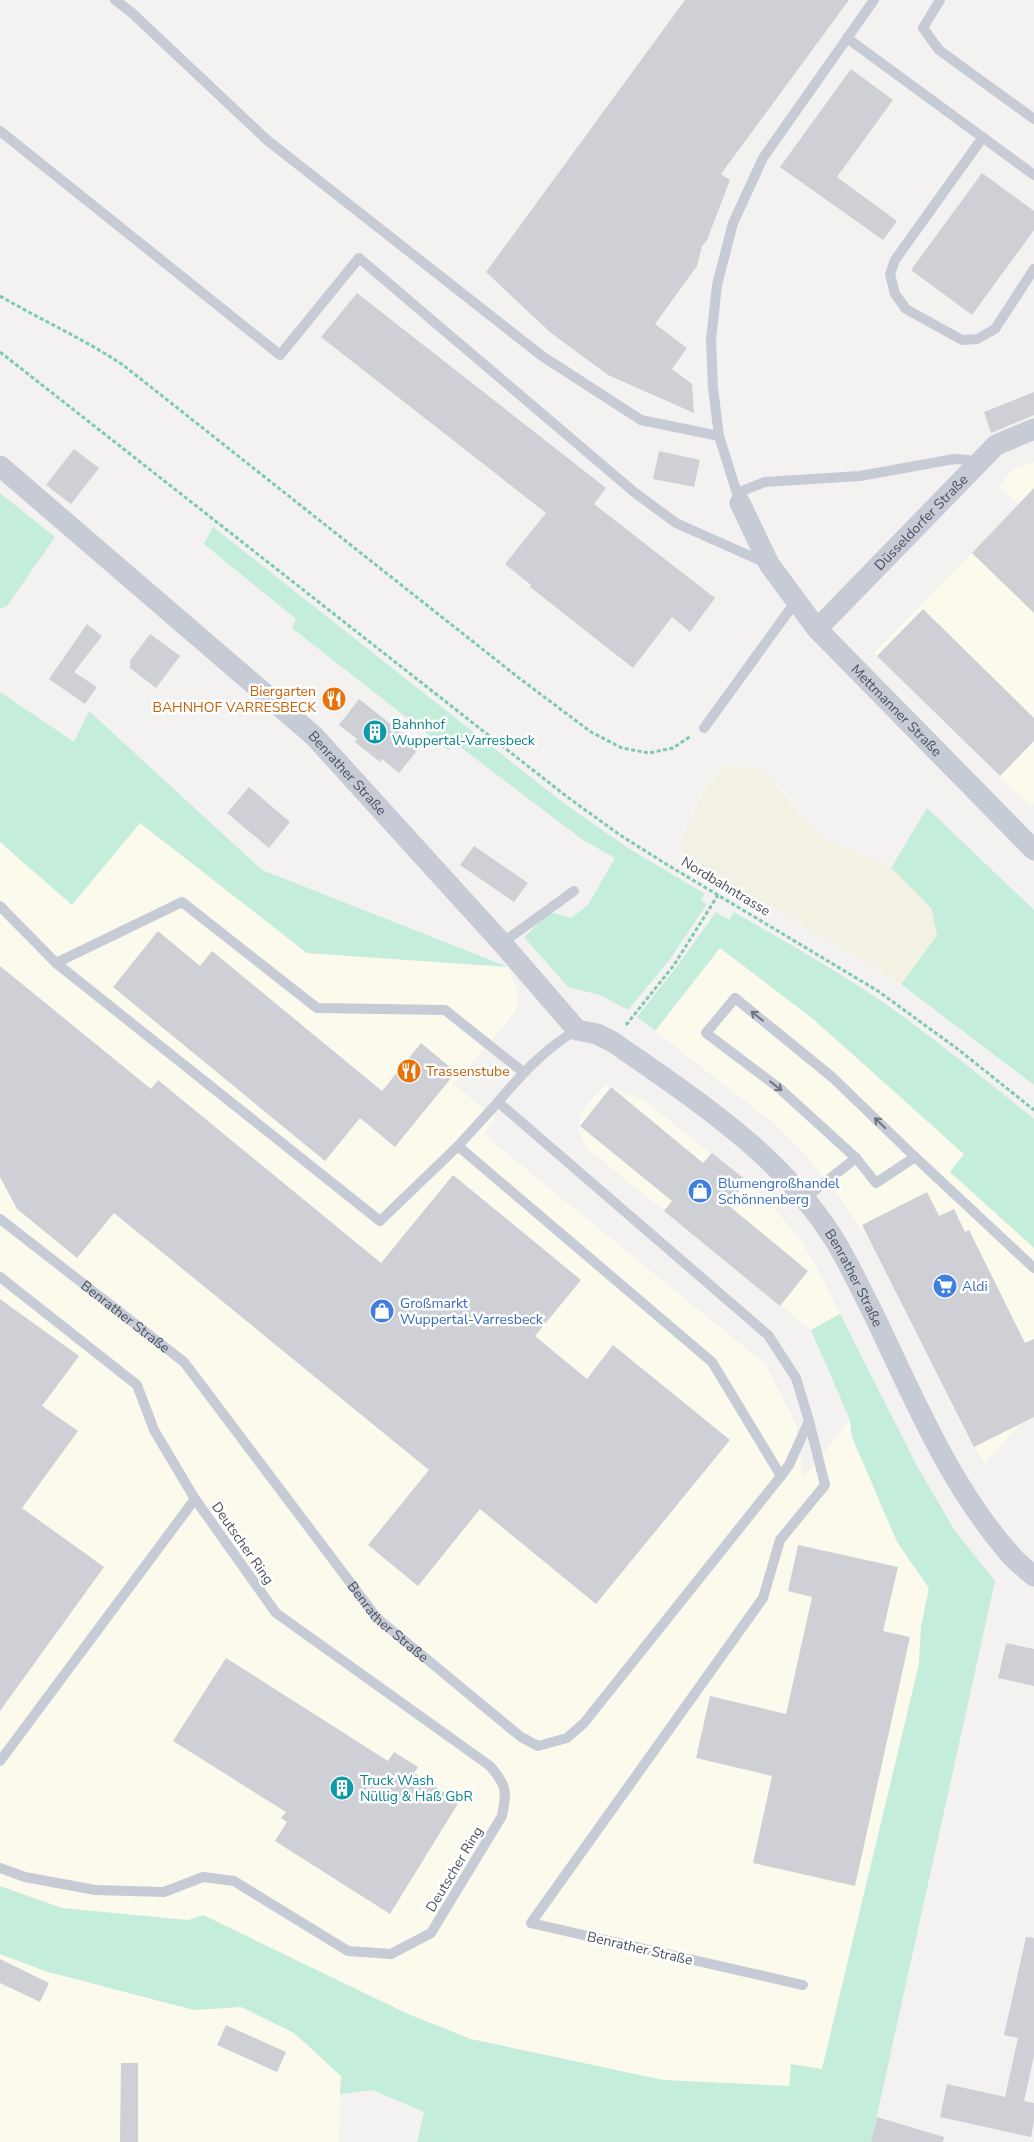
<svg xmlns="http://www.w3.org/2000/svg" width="1034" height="2142" viewBox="0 0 1034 2142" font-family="'Nunito Sans',sans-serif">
<rect width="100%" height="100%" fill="#f3f2f1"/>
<g fill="#fcfaed">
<polygon points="1034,462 1034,803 1031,807 874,653 1019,505 999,486 1013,469"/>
<polygon points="140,823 307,953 508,967 519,994 515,1012 454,1084 495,1119 483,1134 766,1365 796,1424 803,1478 850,1420 852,1437 897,1542 929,1588 921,1627 919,1664 822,2069 790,2086 663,2080 471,2039 408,2015 341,2076 339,2142 0,2142 0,842 72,904"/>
<polygon points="719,947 812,1018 965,1155 950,1172 1034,1248 1034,1409 984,1464 876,1251 835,1191 803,1152 776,1125 655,1031"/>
<polygon points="605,1084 646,1102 765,1197 799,1238 817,1268 840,1314 811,1330 587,1148 579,1132 580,1114"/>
</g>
<g fill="#c4eddb">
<polygon points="0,493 55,537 7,606 0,609"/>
<polygon points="213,527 561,801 628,848 705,894 701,900 707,904 670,959 628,1010 600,995 568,987 524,937 550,912 571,918 588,905 615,858 583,840 455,743 448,750 292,628 296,619 204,544"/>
<polygon points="0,692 74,742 89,711 262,870 508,967 307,953 140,823 72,905 0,842"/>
<polygon points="927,808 1034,910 1034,1085 901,984 937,935 931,908 891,868"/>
<path d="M716,912l13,8 5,-8c51,30 104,59 153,93 50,36 99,75 147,114v129l-84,-76 14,-18 -152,-136 -92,-70 -65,83 -18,-14 41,-52z"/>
<polygon points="840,1314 917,1466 955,1531 995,1581 871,2142 417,2142 424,2112 373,2090 340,2094 341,2076 294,2033 241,2007 194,2010 48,1972 0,1954 0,1886 62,1908 188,1920 203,1915 408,2014 471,2039 663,2080 789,2086 791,2064 822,2069 919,1664 921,1627 929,1588 897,1542 852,1437 850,1420 811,1330"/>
</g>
<polygon fill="#f3f1e4" points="726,765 762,768 807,823 828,842 851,849 891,868 931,908 937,935 901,984 683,854 682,839 704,790"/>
<g fill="#cfd0d5">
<polygon points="685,0 849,0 721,174 730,180 707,240 702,246 697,266 655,324 687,348 672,369 692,384 694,413 608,375 551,333 486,272"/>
<polygon points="851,69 893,100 837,177 897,221 883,240 780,167"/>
<polygon points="982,173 1034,211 1034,230 972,315 911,270"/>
<polygon points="357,293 606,488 594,504 715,598 690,632 672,617 633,668 530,587 531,585 505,564 546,513 321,337"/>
<polygon points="1034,392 1034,415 991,433 984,412"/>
<polygon points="74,449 99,468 71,504 46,485"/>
<polygon points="659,451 700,460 694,487 653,479"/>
<polygon points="1034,488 1034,613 972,553"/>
<polygon points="923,609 1034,718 1034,741 1000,776 877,656"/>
<polygon points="87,624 102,636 74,672 97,687 85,704 49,679"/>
<polygon points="150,634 180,656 156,688 130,668 130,661"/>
<polygon points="359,699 420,747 399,773 382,759 380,762 355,742 357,739 339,725"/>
<polygon points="249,787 290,822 269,848 227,813"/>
<polygon points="474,846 528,883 514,902 460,865"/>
<polygon points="158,931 200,966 212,951 382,1091 421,1043 456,1072 395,1147 360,1118 325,1161 113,987"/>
<polygon points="0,966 151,1089 158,1080 381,1263 453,1175 581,1280 535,1336 587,1379 613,1345 730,1440 596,1604 480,1509 418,1586 368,1545 429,1470 114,1213 77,1258 17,1209 0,1177"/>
<polygon points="611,1087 703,1163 712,1153 747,1181 728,1205 808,1271 780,1306 664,1211 672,1201 580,1126"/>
<polygon points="927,1192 939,1216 954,1209 965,1232 969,1230 1025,1343 1034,1339 1034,1417 974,1447 862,1225"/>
<polygon points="0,1299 79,1356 42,1406 78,1431 22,1508 104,1567 0,1711"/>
<polygon points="798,1545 898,1567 883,1631 910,1637 855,1886 753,1863 772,1776 696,1758 710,1696 786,1714 812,1597 788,1591"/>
<polygon points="1006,1643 1034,1649 1034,1686 998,1678"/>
<polygon points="226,1658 388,1761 394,1752 418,1767 414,1773 459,1802 390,1914 275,1841 287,1822 281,1818 286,1812 173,1741"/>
<polygon points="1026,1937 1034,1938 1034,2056 1024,2101 1034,2103 1034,2121 1031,2137 940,2117 947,2084 1005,2097 1018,2038 1004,2035"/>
<polygon points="0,1959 49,1983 40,2002 0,1983"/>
<polygon points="226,2025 286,2052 277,2072 217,2045"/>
<polygon points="121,2063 138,2063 138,2142 120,2142"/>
<polygon points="877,2117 944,2137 943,2142 871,2142"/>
</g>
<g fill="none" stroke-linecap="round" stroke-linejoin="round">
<g stroke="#7ec9b1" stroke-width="3" stroke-dasharray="4 2.5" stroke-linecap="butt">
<path d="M0,296c41,24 84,43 123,69l396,313 72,54 31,16 27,5 24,-5 18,-12"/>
<polyline points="0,352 566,796 620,835 666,864 878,991 959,1050 1034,1110"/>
<polyline points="626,1025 674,965 718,895"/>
</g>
<g stroke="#c6cbd5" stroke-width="10">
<polyline points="115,0 131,12 267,140 542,356 641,420 719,436"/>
<polyline points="940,0 923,28 939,50 1034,119"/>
<polyline points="847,38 1034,175"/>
<polyline points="0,131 280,355 359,258 634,492 676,523 766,563"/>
<polyline points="983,137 895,260 890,274 895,294 906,309 962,340 977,339 995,329 1034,269"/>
<polyline points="737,493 765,482 860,476 954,459 968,460 977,465"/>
<polyline points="740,503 719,436 713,388 711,340 717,285 733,223 763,158 874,0"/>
<polyline points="704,728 796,601"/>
<polyline points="0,906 56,963 182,902 317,1008 445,1010 523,1072"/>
<polyline points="502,943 574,891"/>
<polyline points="56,963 380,1221 458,1146 498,1102"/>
<polyline points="458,1146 712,1362 781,1476"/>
<polyline points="856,1158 779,1088 706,1033 735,998 832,1077 915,1157"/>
<polyline points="805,1198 856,1158 876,1183 915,1157 1034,1268"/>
<path id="s1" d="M0,1219l184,143 193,256 144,119 17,9 29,-8 17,-15 197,-247 8,-11 20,-44 -13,-43 -28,-43 -270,-233c23,-27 47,-54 79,-72"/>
<path d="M0,1277l137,108 17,45 41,69 81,114 214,153c17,20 17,24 12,50l-71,117 -40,21 -43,-3 -114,-70 -31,-4 -39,15 -69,-2 -70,-13 -25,-9"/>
<polyline points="0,1761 195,1499"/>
<polyline points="803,1985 531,1923 763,1598 780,1540 825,1485 809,1421"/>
</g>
<g stroke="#c6cbd5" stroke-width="21">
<path id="s2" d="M0,466l314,270 188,207 75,87 20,4 16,8c81,57 167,111 221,197 13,21 23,43 34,64 42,85 78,178 141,250 7,9 17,16 25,23"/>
<path id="s3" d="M740,503l29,61 48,65 217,221"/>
<path id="s4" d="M817,629l179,-184 38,-16"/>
</g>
</g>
<defs><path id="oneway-shaft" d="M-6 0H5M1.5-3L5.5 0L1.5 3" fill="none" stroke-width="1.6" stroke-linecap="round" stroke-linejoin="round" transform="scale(1.25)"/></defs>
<g stroke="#6f7682">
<use href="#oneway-shaft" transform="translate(757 1016) rotate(-141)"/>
<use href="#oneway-shaft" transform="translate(776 1086) rotate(38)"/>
<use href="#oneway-shaft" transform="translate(880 1123) rotate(-136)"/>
</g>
<defs>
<symbol id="restaurant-disc" viewBox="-11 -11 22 22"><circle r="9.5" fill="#e8710a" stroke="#fff"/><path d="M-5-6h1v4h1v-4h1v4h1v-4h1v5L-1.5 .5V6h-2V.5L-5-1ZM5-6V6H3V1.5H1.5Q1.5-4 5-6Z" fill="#fff"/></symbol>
<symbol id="building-disc" viewBox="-11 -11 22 22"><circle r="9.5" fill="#0f9aa8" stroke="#fff"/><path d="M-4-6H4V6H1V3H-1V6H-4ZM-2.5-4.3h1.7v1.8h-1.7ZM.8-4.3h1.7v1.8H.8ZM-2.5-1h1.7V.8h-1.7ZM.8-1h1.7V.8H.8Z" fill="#fff"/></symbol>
<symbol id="shop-disc" viewBox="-11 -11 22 22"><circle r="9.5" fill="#3f7fe0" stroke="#fff"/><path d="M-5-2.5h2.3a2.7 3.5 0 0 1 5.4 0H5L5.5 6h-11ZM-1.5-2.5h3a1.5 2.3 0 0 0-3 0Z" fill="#fff"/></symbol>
<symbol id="supermarket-disc" viewBox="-11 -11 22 22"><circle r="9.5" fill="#3f7fe0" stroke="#fff"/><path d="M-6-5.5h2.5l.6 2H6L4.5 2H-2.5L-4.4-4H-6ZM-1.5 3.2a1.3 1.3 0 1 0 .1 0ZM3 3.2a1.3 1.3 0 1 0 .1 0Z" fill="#fff"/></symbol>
</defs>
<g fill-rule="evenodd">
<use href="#restaurant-disc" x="320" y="685" width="28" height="28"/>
<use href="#building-disc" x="361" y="718" width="28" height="28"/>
<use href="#restaurant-disc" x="395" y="1057" width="28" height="28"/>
<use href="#shop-disc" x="686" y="1177" width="28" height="28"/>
<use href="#supermarket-disc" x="931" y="1272" width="28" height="28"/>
<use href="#shop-disc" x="368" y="1297" width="28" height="28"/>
<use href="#building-disc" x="328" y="1774" width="28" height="28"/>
</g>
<g text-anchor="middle" stroke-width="5" stroke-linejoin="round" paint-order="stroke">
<g font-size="14" fill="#4a515e" stroke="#fff">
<text dy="5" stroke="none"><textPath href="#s4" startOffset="149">Düsseldorfer Straße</textPath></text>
<text dy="5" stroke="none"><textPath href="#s3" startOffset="262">Mettmanner Straße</textPath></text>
<text dy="5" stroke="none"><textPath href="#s2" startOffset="464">Benrather Straße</textPath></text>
<text transform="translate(726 886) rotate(31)" y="5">Nordbahntrasse</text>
<text dy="5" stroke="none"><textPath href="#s2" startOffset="1189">Benrather Straße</textPath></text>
<text dy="5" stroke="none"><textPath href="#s1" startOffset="159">Benrather Straße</textPath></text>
<text transform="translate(243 1543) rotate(55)" y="5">Deutscher Ring</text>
<text dy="5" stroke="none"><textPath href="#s1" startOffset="564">Benrather Straße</textPath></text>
<text transform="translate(454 1869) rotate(-59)" y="5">Deutscher Ring</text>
<text transform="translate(640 1948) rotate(13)" y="5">Benrather Straße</text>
</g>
<g font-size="14" fill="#c56008" stroke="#fff" text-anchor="end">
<text x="316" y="696">Biergarten<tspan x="316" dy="16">BAHNHOF VARRESBECK</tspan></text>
<text x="426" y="1076" text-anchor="start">Trassenstube</text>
</g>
<g font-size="14" fill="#0d838f" stroke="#fff" text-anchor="start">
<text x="392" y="729">Bahnhof<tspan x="392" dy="16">Wuppertal-Varresbeck</tspan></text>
<text x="360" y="1785">Truck Wash<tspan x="360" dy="16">Nüllig &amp; Haß GbR</tspan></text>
</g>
<g font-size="14" fill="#366cbe" stroke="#fff" text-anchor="start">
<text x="718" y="1188">Blumengroßhandel<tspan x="718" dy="16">Schönnenberg</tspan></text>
<text x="962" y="1291">Aldi</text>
<text x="400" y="1308">Großmarkt<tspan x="400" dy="16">Wuppertal-Varresbeck</tspan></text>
</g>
</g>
</svg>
